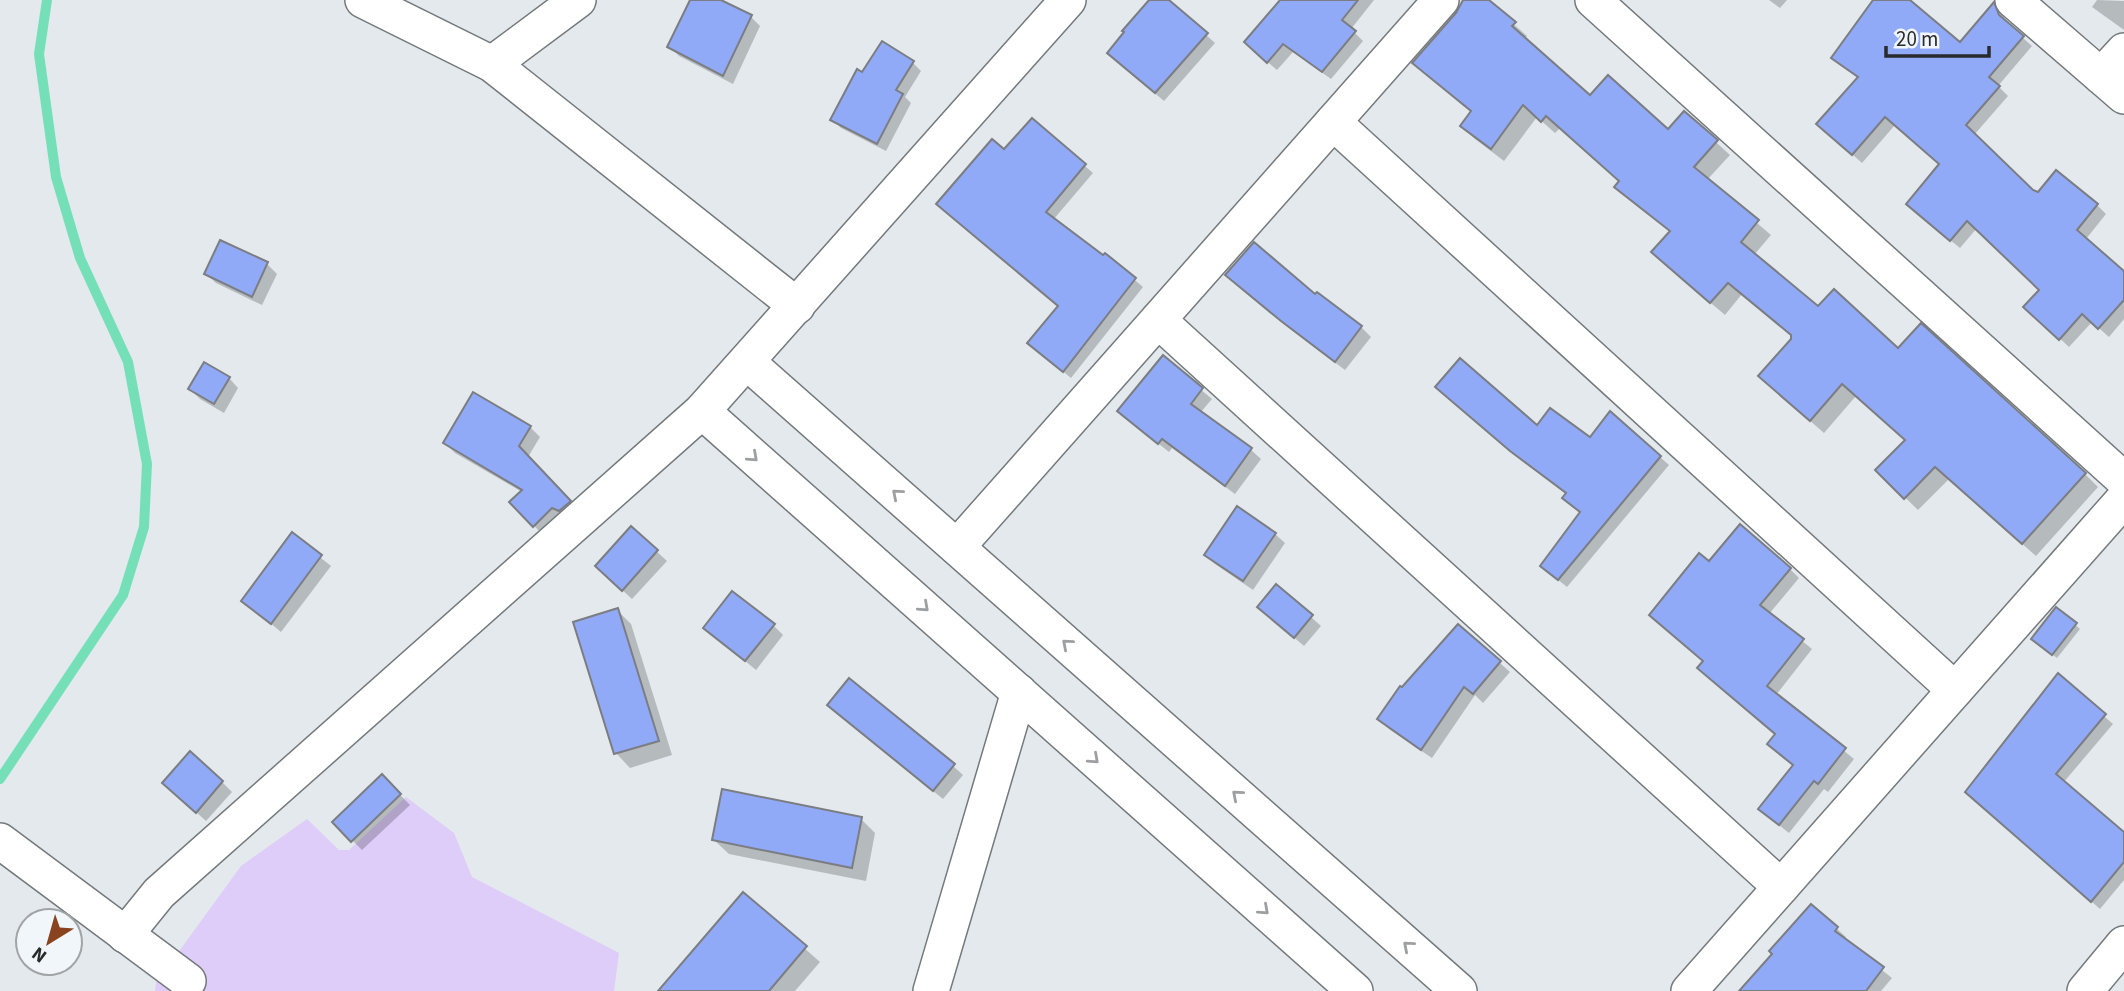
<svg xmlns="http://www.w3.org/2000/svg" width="2124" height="991" viewBox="0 0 2124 991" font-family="'Source Sans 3',sans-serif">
<rect width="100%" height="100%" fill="#e3e9ec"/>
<polygon fill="#deccf9" points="406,797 454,833 472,877 619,953 614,991 155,991 156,983 241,866 307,819 339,850 349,850"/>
<g fill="#0003">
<polygon points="692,0 717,0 751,17 760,26 733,84 679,56 669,46"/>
<polygon points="1151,0 1167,0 1215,43 1164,101 1117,61"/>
<polygon points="1282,0 1374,0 1351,29 1363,41 1331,79 1293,52 1277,70 1255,51"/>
<polygon points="1465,0 1486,0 1527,36 1524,40 1590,98 1668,131 1684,113 1730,155 1707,180 1771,235 1754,255 1818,309 1898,351 2085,474 2098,487 2036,556 1949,479 1918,510 1877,470 1907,441 1856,396 1824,433 1774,389 1793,337 1742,294 1725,315 1666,265 1653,252 1671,232 1630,200 1617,187 1620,182 1560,128 1555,133 1537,117 1504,161 1475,139 1462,126 1472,112 1414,63 1458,14"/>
<polygon points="1769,0 1787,0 1780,8"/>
<polygon points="1875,0 1908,0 1960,44 1994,5 2002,13 2007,24 2032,46 1998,86 2008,96 1974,135 2032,191 2097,205 2106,214 2086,239 2124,273 2124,319 2109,337 2092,322 2069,347 2026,307 2042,290 1977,228 1960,248 1917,213 1941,165 1895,125 1862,163 1828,133 1859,78 1833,57"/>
<polygon points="2097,0 2124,1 2124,30 2092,7"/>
<polygon points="913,63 921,71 905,97 911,103 886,151 841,128 832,119 863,74"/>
<polygon points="1032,120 1093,173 1053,220 1103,257 1105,255 1143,287 1071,378 1037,350 1059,306 1004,152"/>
<polygon points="221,242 267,264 277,274 262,305 216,283 206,274"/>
<polygon points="1237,284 1316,297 1361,327 1371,337 1345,370 1293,331"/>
<polygon points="1163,358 1212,399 1200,413 1251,450 1261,459 1235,494 1172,448 1169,452 1129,420"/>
<polygon points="229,378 238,388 224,413 200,399 190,389"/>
<polygon points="1446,395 1538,428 1660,457 1669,465 1567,587 1551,574 1581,513 1573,506 1567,494 1521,459"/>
<polygon points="530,427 540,437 528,457 579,511 543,535 511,502 522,492 455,453 445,443"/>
<polygon points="631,528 667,561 632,599 607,576"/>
<polygon points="1275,534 1285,543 1253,590 1215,564 1206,555"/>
<polygon points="292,535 331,566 281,632 244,601"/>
<polygon points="1709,563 1790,569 1799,578 1769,614 1812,649 1776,695 1854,759 1828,792 1824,789 1789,833 1770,818 1795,766 1776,735 1705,661"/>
<polygon points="2057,609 2080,629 2057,658 2038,644"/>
<polygon points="617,610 631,624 672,755 630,768 616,753"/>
<polygon points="1269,616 1311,617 1321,626 1304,646"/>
<polygon points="773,625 783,635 756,670 705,628"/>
<polygon points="1458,626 1510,672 1483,703 1475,695 1432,758 1389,729 1379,719"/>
<polygon points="2058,676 2113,724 2063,783 2124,834 2124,880 2100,909 1976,800"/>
<polygon points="839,714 953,766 963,775 943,799"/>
<polygon points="382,776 410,805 362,850 334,822"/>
<polygon points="222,782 232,792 206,821 174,792"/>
<polygon points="861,819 875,833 866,881 729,854 714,840"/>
<polygon points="743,894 820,962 795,991 661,991"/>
<polygon points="1836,928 1846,937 1844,940 1892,978 1881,991 1742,991"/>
</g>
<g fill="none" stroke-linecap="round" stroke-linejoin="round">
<polyline stroke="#75e0b8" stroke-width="10" points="0,779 123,595 144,527 147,464 128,362 80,258 56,177 39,54 47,0"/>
</g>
<g fill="#90aaf7" stroke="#7b7d82" stroke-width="2">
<polygon points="690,0 721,0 752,15 723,76 667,47"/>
<polygon points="1149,0 1169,0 1208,33 1155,93 1107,53 1124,32 1122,31"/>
<polygon points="1280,0 1358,0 1342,20 1356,31 1322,72 1283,44 1267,63 1244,42"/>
<polygon points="1463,0 1489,0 1516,22 1512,26 1590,95 1608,75 1668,129 1684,111 1718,140 1694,167 1759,220 1741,242 1818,306 1834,289 1898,348 1921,323 2086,473 2022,544 1935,467 1904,499 1875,470 1905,440 1842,384 1810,421 1758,376 1791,339 1791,335 1728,283 1710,303 1651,252 1670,231 1614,187 1619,181 1546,116 1541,122 1523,105 1491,149 1460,126 1471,111 1412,63 1456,13"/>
<polygon points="1873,0 1910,0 1960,42 1994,2 1999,15 2024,36 1989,77 2000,86 1966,125 2033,190 2038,192 2056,170 2098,204 2077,230 2124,271 2124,300 2098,329 2082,314 2059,340 2023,307 2039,290 1967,221 1950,241 1906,204 1939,164 1885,117 1852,155 1816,124 1858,77 1831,58"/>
<polygon points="882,41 914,61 896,90 903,94 877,144 830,120 857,69 862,72"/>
<polygon points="1032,118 1086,164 1046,212 1103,255 1105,253 1136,278 1063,372 1027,343 1058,306 936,204 992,139 1004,149"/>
<polygon points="220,240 268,262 252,297 204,274"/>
<polygon points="1254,242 1315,294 1317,292 1362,326 1335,362 1281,321 1225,275"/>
<polygon points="1163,355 1203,388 1191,404 1252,448 1225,486 1162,439 1158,444 1117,411"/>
<polygon points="1460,358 1537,425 1550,408 1590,437 1610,411 1661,456 1558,580 1540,566 1580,512 1562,498 1566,493 1510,451 1435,387"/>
<polygon points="204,362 230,377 214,404 188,389"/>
<polygon points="473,392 531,426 519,446 571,501 559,511 552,508 533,527 509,502 522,490 443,443"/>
<polygon points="1237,506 1276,533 1243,581 1204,555"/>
<polygon points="1740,524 1791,568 1760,605 1804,639 1767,686 1846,748 1818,784 1814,781 1779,825 1758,809 1793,765 1767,744 1775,734 1697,668 1703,661 1649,615 1699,553 1709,561"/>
<polygon points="631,526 658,550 622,591 595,566"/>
<polygon points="292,532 322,555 271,624 241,601"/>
<polygon points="1276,584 1313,615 1294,638 1257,607"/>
<polygon points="732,591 775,624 745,661 703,628"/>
<polygon points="2056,607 2077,623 2052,655 2031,639"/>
<polygon points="618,608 659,741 614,754 573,622"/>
<polygon points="1458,624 1501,661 1473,694 1464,687 1421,750 1377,719 1400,686 1402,687"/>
<polygon points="2058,673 2106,714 2056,774 2124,832 2124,862 2091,902 1965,792"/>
<polygon points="849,678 955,764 933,791 827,705"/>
<polygon points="190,751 223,781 196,813 162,783"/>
<polygon points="382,774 401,794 351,842 332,822"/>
<polygon points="722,789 862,817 852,868 712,840"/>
<polygon points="743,892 807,946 769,991 658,991"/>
<polygon points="1811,904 1838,927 1835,931 1884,967 1866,991 1739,991 1772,954 1769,951"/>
</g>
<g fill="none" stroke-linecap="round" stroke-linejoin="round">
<defs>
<g id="minor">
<polyline points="363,0 492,64 797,306"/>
<polyline points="1593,0 2124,480"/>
<polyline points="2013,0 2124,96"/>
<polyline points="492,64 578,0"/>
<polyline points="2101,76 2124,51"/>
<polyline points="1333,122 1955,690"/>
<polyline points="1158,320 1781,887"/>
<polyline points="747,362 1459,991"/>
<polyline points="702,411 1355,991"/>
<polyline points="957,547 1441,0"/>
<polyline points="0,841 188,981"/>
<polyline points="125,935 159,893 702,411 1068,0"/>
<polyline points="931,991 1019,692"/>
<polyline points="1689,991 2124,499"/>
<polyline points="2085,991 2124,944"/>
</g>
</defs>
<use href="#minor" stroke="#74797c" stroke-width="38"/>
<use href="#minor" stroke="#fff" stroke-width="35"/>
</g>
<defs><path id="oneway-chevron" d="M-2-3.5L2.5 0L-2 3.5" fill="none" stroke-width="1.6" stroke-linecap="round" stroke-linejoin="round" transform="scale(1.75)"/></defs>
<g stroke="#9e9fa0">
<use href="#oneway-chevron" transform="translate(753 457) rotate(42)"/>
<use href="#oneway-chevron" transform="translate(897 494) rotate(-139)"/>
<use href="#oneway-chevron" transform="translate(924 607) rotate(42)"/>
<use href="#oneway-chevron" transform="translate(1067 644) rotate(-139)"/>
<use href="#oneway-chevron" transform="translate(1094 759) rotate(42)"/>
<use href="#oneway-chevron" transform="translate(1237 795) rotate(-139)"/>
<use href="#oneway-chevron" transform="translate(1264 910) rotate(42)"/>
<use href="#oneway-chevron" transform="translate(1408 946) rotate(-139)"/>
</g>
<g transform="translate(49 942) rotate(217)"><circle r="33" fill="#f0f6f9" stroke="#a0a4a7" stroke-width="2"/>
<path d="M0-5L12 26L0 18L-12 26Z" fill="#89431e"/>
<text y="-10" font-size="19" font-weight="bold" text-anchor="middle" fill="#282a2c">N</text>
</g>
<path d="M1886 46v10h103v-10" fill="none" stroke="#282a2c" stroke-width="3.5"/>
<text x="1896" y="46" font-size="21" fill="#282a2c" stroke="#f0f6f9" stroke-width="5" paint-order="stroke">20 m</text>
</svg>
